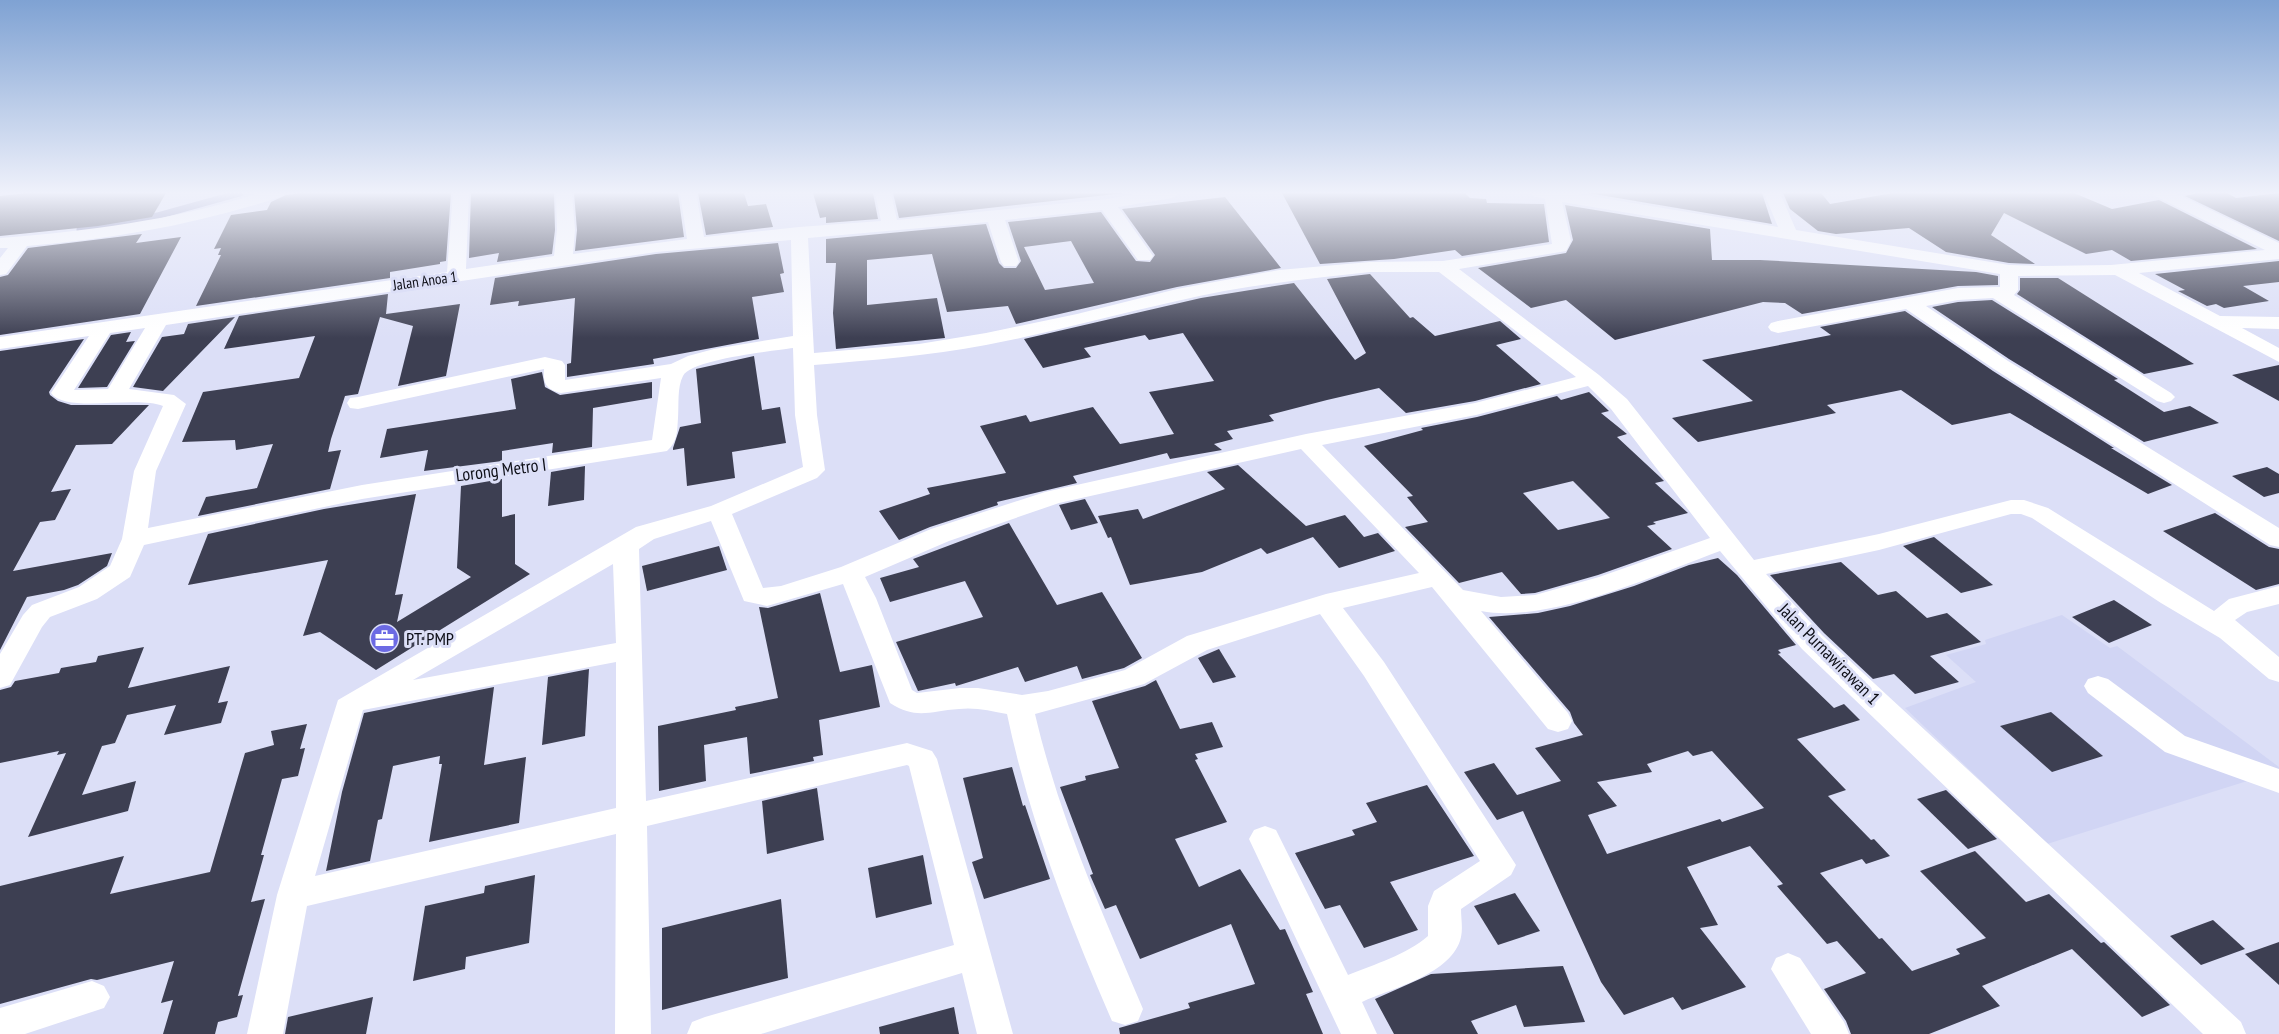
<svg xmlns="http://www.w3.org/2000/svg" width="2279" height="1034" viewBox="0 0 2279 1034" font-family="'PT Sans Narrow',sans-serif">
<rect width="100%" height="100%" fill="#dcdff7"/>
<polygon fill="#d1d5f4" points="2062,615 2110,648 2117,646 2279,767 2279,771 2047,844 1905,708 1976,682 1946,655 1986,644 1985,640"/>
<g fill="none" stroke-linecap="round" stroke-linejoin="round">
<polyline stroke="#8387b3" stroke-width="7" points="80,230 157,216 240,193"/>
</g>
<g fill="#3d3f52" fill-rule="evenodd">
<polygon points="26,193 166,193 152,217 98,226 0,236 0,196"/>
<polygon points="301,193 451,193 446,261 440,262 440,264 390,272 390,278 196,306 221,255 218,255 221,248 214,249 231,215 267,210 271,202 286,195"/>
<polygon points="471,193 554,193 555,230 552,254 497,262 499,253 469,258"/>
<polygon points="574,193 678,193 684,237 575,251 577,230"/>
<polygon points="698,193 744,193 748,206 766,204 773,227 706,235"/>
<polygon points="813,193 873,193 878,219 826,223 826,217 820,218"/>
<polygon points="893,193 1125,193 899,218"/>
<polygon points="1282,193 1465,193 1470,198 1486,199 1487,203 1544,204 1549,242 1462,256 1455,250 1394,259 1320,264"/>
<polygon points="1588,193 1762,193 1772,224"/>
<polygon points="1783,193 1821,193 1830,204 1893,193 2074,193 2112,209 2159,200 2257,249 2131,261 2112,250 2086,254 2004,213 1991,235 2035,264 2009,263 1946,252 1909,228 1836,234 1818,231 1790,209"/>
<polygon points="2197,193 2227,193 2236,198 2279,193 2279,241 2185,196"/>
<path d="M1225,197l56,71 -104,19 -161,37 -8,-18 -61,6 -15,-58 -65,6v45l70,-7 8,40 -109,11 -3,-36 3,-50h-10v-24l160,-15 13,39 5,5h12l5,-7 -13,-39 93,-10 35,49 14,1 5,-7 -33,-46zM1071,241l23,42 -49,7 -21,-43z"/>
<polygon points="1565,205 1710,229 1712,260 1760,260 1976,272 1998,276 1998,285 1958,286 1802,314 1785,303 1763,302 1615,340 1566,300 1531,308 1478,268 1566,253 1573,240"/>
<polygon points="142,234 136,243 181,237 140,314 0,335 0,277 8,275 28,248"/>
<polygon points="778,243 784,273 780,274 784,292 752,297 759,339 653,359 654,364 567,377 567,364 571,363 575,298 518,306 519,301 490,305 495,278 656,254"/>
<polygon points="2279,261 2279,282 2243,286 2269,301 2224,308 2216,304 2207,306 2178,291 2185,290 2155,274"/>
<polygon points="1370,274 1410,318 1413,317 1435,336 1500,321 1521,339 1496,345 1541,384 1475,401 1406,413 1379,388 1327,400 1269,415 1274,421 1227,431 1233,439 1214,444 1222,450 1170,459 1167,453 1073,476 1077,483 997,502 998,505 930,527 899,540 879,511 930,494 927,488 1006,473 980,426 1026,415 1030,422 1093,407 1120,444 1174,434 1149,392 1214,381 1183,333 1149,340 1145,335 1084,348 1091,357 1043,368 1024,339 1201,298 1294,283 1355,360 1366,353 1327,279"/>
<polygon points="2020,278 2058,278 2194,364 2144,374 2017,294 2020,290"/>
<polygon points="388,294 386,314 460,304 446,376 398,386 413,326 380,317 358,394 345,396 331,439 328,452 341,450 330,489 198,516 206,497 257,488 273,444 236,450 235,440 182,442 203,392 299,378 315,336 224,349 239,316"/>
<polygon points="1992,300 2118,379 2114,380 2164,412 2190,406 2219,423 2144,442 2009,359 1932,307 1958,302"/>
<polygon points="1905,311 1993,371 2114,448 2111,448 2172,485 2148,494 2010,413 1952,425 1901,390 1827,405 1836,413 1698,442 1672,418 1753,401 1702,360 1831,335 1820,327"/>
<polygon points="235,317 163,391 133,387 162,337 184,334 188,324"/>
<polygon points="131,332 126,342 135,341 107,387 78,388 111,335"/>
<polygon points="84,339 49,392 50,395 58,401 71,405 149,405 112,444 76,445 51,492 71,489 55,520 40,522 13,571 112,553 107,566 78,585 64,590 27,597 0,650 0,351"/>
<polygon points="754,356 762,410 780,407 786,443 732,452 735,478 687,486 684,448 673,450 673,448 680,427 701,423 696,369"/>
<polygon points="2279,365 2279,401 2232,375"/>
<polygon points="542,372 545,387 560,395 652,382 652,398 593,408 592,447 552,453 553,443 502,451 502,461 424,471 428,450 380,458 387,429 516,409 511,379"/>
<path d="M1589,392l20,19 -8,2 26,21 -10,3 43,40 4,4 -9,2 33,30 -35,9 3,2 -9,2 25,23 -74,26 -63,18 -14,1 -19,-22 -43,11 -54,-56 23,-5 -21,-25 6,-1 -49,-50 59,-16 -2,-2 56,-11 80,-21 4,4zM1573,481l37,37 -52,12 -35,-37z"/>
<polygon points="1238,465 1306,526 1345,515 1364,537 1378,533 1395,551 1339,568 1313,537 1267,554 1261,548 1202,572 1130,585 1111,537 1108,538 1098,516 1138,509 1143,519 1225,489 1207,472"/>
<polygon points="585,466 584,500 548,506 551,472"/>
<polygon points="2267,467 2279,474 2279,493 2264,497 2232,476"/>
<polygon points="502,479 502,517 515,514 515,564 530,574 376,670 320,632 303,636 328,560 188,585 208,534 324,509 416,494 395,595 403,594 397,622 471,577 457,568 461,486"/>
<polygon points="1085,499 1098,523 1071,530 1059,505"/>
<polygon points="2215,513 2269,547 2279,549 2279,584 2256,590 2163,531"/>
<polygon points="1009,523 1057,605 1102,592 1142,658 1124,668 1082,679 1077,666 1025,682 1018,667 956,686 955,683 918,691 896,642 983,617 965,581 890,602 880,578 919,567 913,559"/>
<polygon points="1934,537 1993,585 1961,593 1903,546"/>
<polygon points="719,546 727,570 647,591 642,566"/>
<path d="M1718,558l19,17 59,70 -18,5 3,3 -3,1 56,54 10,-4 16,16 -63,19 49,51 -18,6 43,44 3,-1 16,17 -24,8 -4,-5 -42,14 59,66 3,-1 30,33 48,-17 -4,-5 30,-11 -66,-67 55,-20 51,51 23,-8 52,49 3,-1 66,63 -28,12 -70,-68 -90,37 18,20 -71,28h-78l-5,-13 -22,-32 42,-16 -29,-32 -10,3 -50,-58 6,-2 -33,-38 -63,21 31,58 -18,3 46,59 -64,23 -9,-13 -49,18 -23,-33 -78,-171 -26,9 -33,-48 30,-9 23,32 44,-14 -26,-33 48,-13 -9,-12 -4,-11 -81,-95 49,-4 32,-7 64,-20 55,-21zM1688,751l5,5 19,-5 52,57 -42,14 -2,-3 -113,35 -19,-39 29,-9 -20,-24 55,-10 -5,-8z"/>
<polygon points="1841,562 1878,595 1896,591 1927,618 1947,613 1981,642 1930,656 1959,682 1915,694 1894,674 1873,679 1824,633 1770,575"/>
<polygon points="820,593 840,672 872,665 880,707 819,720 823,755 813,757 814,761 750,774 747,737 704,745 706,781 659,791 658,726 736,710 735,707 778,698 759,607 768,608"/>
<polygon points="2114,600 2152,625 2109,643 2072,617"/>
<polygon points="144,647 128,688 230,666 218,703 228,701 221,723 164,735 176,705 127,715 115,743 102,746 82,795 136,781 128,811 28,837 66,753 57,755 59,751 0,763 0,690 11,687 15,681 59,673 61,668 96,662 98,656"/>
<polygon points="1219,649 1236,677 1213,683 1198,658"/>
<polygon points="589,669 585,736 542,745 548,677"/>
<polygon points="1156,680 1180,729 1212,722 1223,747 1195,754 1198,759 1195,760 1227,822 1175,839 1199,887 1240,869 1280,930 1285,929 1313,992 1306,994 1323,1034 1120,1034 1119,1028 1190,1008 1188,1003 1255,984 1231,924 1140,959 1116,905 1105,909 1090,875 1093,874 1060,787 1086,780 1085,776 1119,768 1092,701 1145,686"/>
<polygon points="494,687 484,765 526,757 519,823 429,842 442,764 439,764 440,756 393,766 382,819 378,820 370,861 326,871 342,792 364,713"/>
<polygon points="2051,712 2103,756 2052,772 2000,726"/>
<polygon points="307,724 300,749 305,748 298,776 282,779 261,855 264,855 251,902 265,899 238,996 243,995 237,1017 218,1022 215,1034 163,1034 173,1000 161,1003 174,961 97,980 91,979 0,1004 0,886 124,856 110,894 210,872 245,753 274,745 271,731"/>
<polygon points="1012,767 1023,806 1025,805 1050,879 984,899 972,862 983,858 963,778"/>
<polygon points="1427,785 1474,856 1390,882 1418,930 1364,948 1340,905 1325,909 1295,853 1355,835 1352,830 1377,822 1366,803"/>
<polygon points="817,788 824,840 767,854 762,801"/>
<polygon points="1946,790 1997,839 1968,849 1917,799"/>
<polygon points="923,855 932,904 876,918 868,868"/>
<polygon points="535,875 529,943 466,957 465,969 413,981 425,906 484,893 485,886"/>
<polygon points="1515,893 1540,931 1498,945 1474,906"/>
<polygon points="781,899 788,978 662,1010 662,928"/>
<polygon points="2213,920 2245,949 2201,965 2170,936"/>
<polygon points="2279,942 2279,985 2245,954"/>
<polygon points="1563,966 1585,1022 1524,1027 1516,1005 1471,1021 1478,1034 1394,1034 1375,999 1431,974"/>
<polygon points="373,997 366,1034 285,1034 288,1017"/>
<polygon points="954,1007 959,1034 880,1034 879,1027"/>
</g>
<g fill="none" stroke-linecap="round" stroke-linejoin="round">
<g fill="#fff" fill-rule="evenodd">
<path d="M259,193h26l-2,3c-84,28 -169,43 -256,50l-21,28 -6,1v-17l8,-10h-8v-10c88,-7 175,-18 259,-45z"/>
<path d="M453,193h16l-3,76 88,-13 3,-26 -1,-37h16l3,37 -2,24 114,-15 -7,-46h16l8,44 95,-10 82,-6 -6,-28h16l6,27 210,-21 33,-6h40l-8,5 -54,9 35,49 -3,4h-12l-36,-50 -97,10 14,42 -3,4h-12l-3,-4 -13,-40 -180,16 6,115 105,-9 67,-11 91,-19 100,-25 102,-19 91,-8 73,-1 109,-17 -7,-45 -12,-3 -2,-3h41l206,34 -14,-34h16l16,37 213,35 34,1 68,-1 154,-15 -110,-54 -2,-3h22l104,50v16l-140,14 81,43 59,1v12l-37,-1 37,20v14l-164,-87 -97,1v14l-4,5 157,98 4,4 -4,4 -7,2 -7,-2 -164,-103 -35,2 -32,6 82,55 271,167v19l-9,-2 -276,-176 -88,-60 -128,24 -7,-2 -3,-4 3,-4 7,-2 180,-33 42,-1v-13l-438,-72 9,39 -5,10 -107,18 140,106 28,24 127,161 125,-26 132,-34h13l24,8 166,103 15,-12 50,-13v18l-32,8 -12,8 44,37v25l-10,-3 -49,-41 -59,-35 -129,-85 -11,-4h-10l-132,36 -113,24 56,61 419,387 5,12h-43l-401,-385 -82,-98c-65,24 -171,73 -239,60l87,102 4,8 -4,8 -10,3 -10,-3 -116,-142 -89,21 41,54 132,203 -5,10 -50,34c0,9 2,19 0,28 -8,37 -69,51 -99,65l15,32h-36l-92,-195 5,-9 11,-4 11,4 72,145c27,-11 58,-20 80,-39v-30l6,-15 46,-30 -116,-185 -44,-62 -113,36 -63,34 -109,30c24,103 67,198 108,295l-5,12 -13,4 -13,-4c-43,-99 -83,-202 -105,-307 -16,-3 -32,-7 -48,-5 -30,2 -42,11 -69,-6l-47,-119 -76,22 -23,-5 -33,-80 -57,18 -15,10 7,252 261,-58 25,8 5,8 76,275h-36l-15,-61 -201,61h-74l5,-12 13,-5 249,-72 -45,-179 -2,-1 -260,61 4,208h-36l1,-200 -309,72 -24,128h-36l30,-139 61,-195 298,-173 75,-21 92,-39 -8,-52 -2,-67c-19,3 -102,11 -110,28 -6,11 -4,29 -5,42 -1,13 0,23 -11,33l-305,48 -218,46 -14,32 -33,22 -47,18 -8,10 -32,58 -10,3v-34l23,-39 9,-10 47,-18 31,-21 12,-27 12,-68 29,-65c-27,-11 -97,8 -112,-13l38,-57 -89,13v-12l447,-65zM791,240l2,96 -79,13 -26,7 -17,8 -106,16v-15l-3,-4 -17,-4 -187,40 -8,1 -3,5 3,5 8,1 186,-40c-1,15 2,20 17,24l100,-15 -9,62 -290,45 -214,43 8,-57 30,-67 -12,-9 -45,-6 37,-64 490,-73zM1370,272h69l137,105 -101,26 -169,31 -261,58 -114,37 -90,38 -60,19 -18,2 -31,-74 85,-36 8,-8 -8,-55 -3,-50c58,-5 115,-9 172,-20 64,-12 127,-30 191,-44 63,-15 128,-22 193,-29zM145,328l-37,61 -34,1 36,-57zM1588,386l23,23 99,129 -111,39 -64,18 -34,2 -38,-7 -141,-145 154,-30zM1301,449l118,124 -93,21 -139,42 -62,34 -77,21 -26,4 -44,-7h-18l-43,5 -5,-3 -36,-92 -11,-21 84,-36 110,-38zM613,564l3,79 -203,37zM616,662v146l-301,68 48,-166z"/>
<polygon points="2098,676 2108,679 2185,736 2279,769 2279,793 2165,752 2088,693 2084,686 2088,679"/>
<polygon points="1788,953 1800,958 1844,1022 1849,1034 1811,1034 1771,969 1776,958"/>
<polygon points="92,981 104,986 110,997 104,1008 25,1034 0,1034 0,1008"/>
</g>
</g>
<linearGradient id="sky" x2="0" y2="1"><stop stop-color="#7fa2d3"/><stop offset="0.57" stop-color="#eff1fb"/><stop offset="1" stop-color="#eff1fb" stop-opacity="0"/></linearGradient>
<rect width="2279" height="338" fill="url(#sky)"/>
<defs>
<symbol id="office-disc" viewBox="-11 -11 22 22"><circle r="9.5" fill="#6c6ae4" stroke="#dcdff7"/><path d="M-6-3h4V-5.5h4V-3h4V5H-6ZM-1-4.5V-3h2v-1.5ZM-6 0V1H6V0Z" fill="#fff"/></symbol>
</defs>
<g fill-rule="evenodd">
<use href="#office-disc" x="368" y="622" width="33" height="33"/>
</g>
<g text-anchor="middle" stroke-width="6" stroke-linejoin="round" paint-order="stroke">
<g font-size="15" fill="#0d0e16" stroke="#dcdff7">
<text transform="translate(425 281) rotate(-8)" y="5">Jalan Anoa 1</text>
</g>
<g font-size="18" fill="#0d0e16" stroke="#dcdff7">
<text transform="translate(501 470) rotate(-7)" y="6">Lorong Metro I</text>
<text transform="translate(1829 654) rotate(45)" y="6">Jalan Purnawirawan 1</text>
</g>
<g font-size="18" fill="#0d0e16" stroke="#dcdff7" text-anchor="start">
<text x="406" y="645">PT. PMP</text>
</g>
</g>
</svg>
